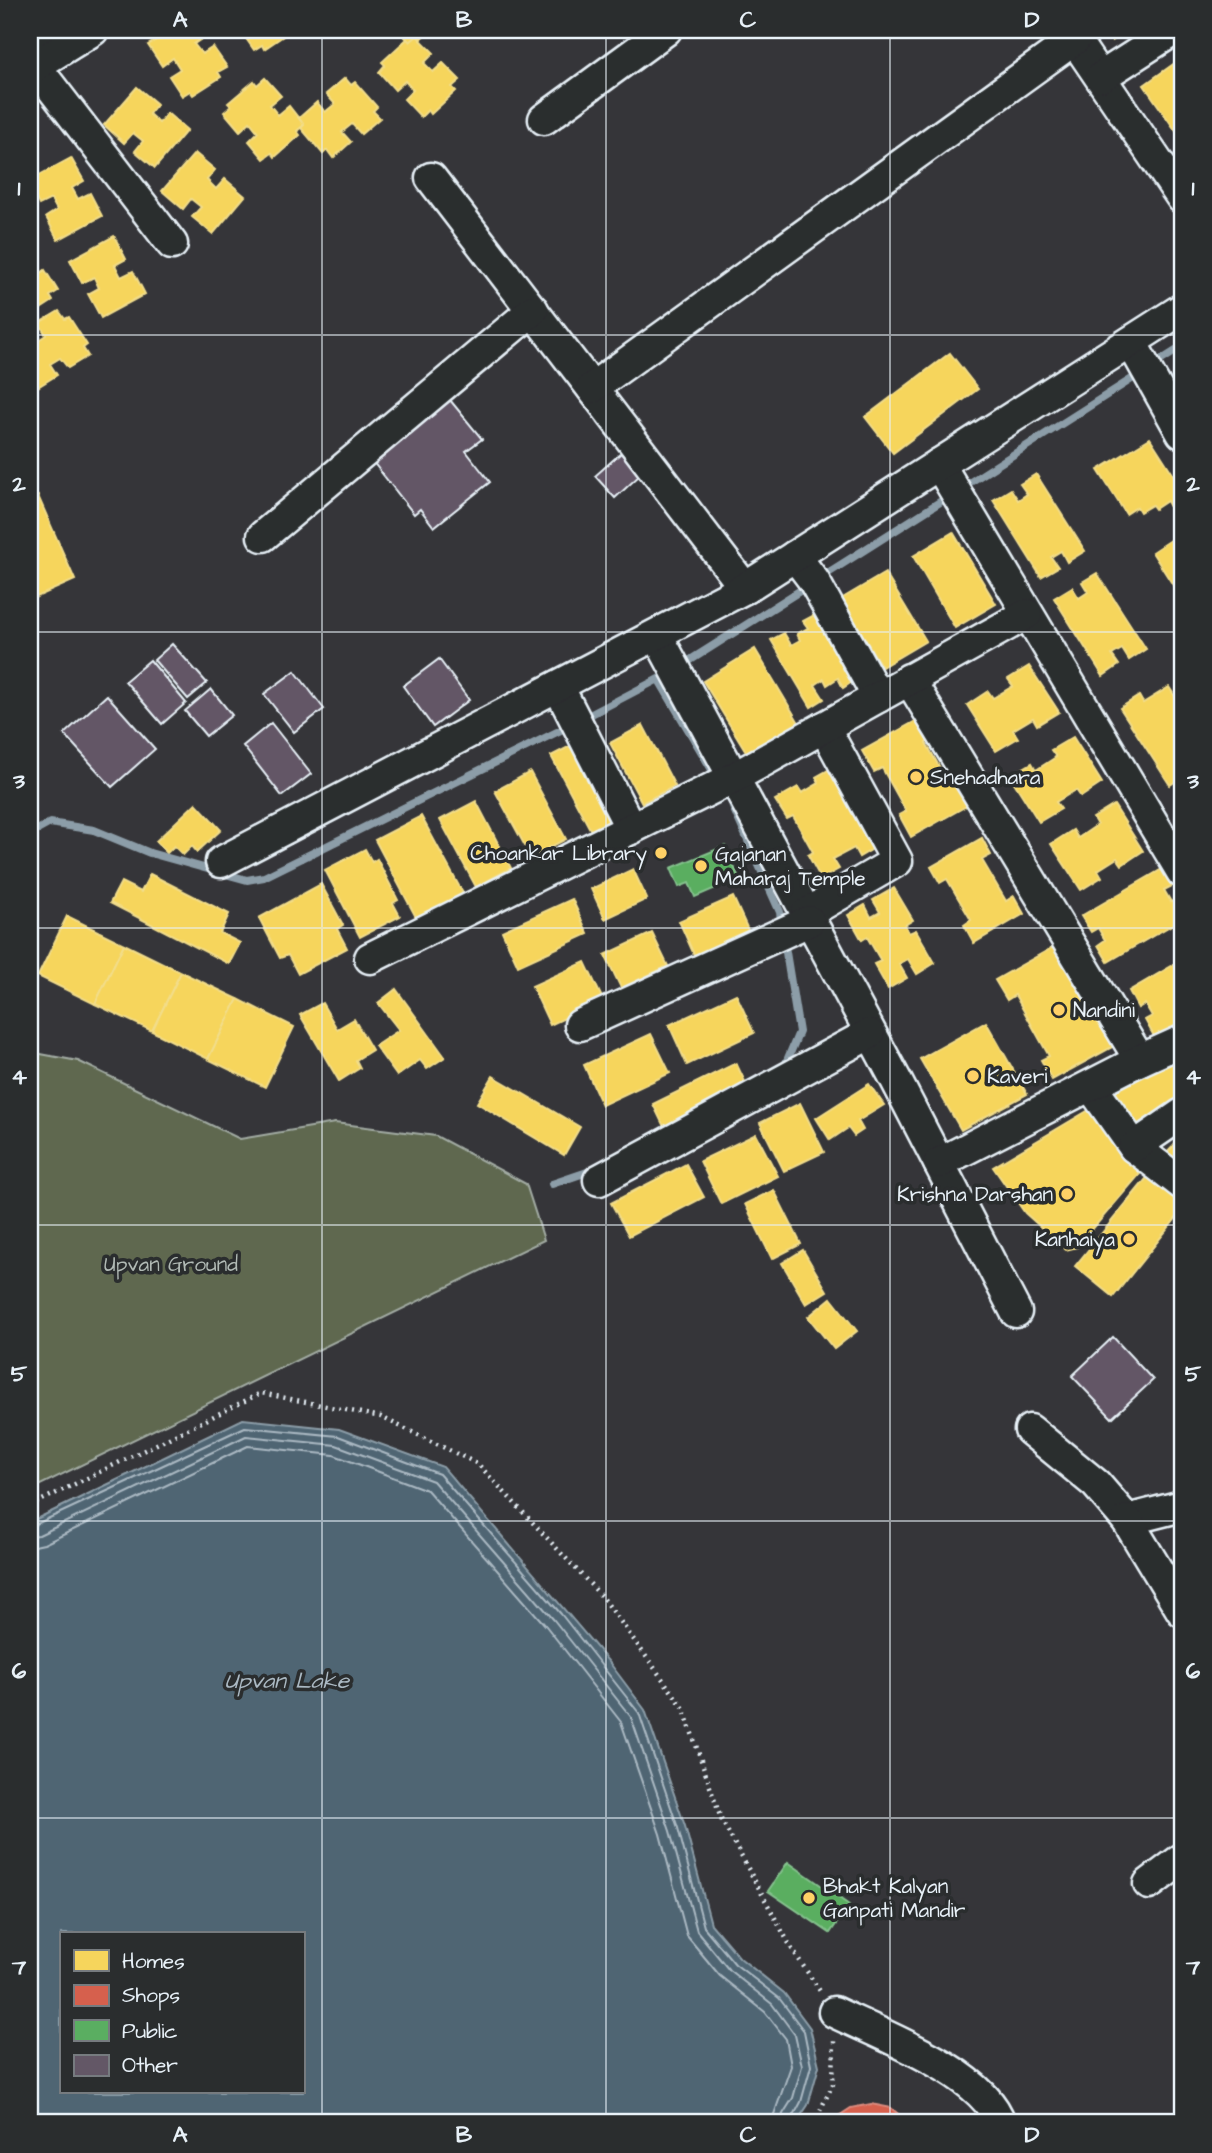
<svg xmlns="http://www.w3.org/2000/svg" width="1212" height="2153" viewBox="0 0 1212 2153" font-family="'Architects Daughter',sans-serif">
<rect width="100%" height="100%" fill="#353539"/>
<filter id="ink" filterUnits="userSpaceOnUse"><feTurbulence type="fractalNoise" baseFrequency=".0143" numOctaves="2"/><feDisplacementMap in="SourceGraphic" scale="14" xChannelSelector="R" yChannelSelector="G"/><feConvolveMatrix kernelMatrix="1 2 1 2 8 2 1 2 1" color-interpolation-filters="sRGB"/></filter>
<g filter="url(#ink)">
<polygon fill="#5e6850" stroke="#a3aca4" stroke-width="2" points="30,1052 78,1061 240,1139 335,1123 436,1136 526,1184 544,1240 30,1490"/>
<path fill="#4f6573" stroke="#8c9da8" stroke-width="2" fill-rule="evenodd" d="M243,1419l96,10 104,38 166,195 36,48 40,116 26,98 29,34 44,35 26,35 9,38 -11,39 -12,18h-766v-601zM61,1934h242v158h-242z"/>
<g fill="#f6d55c" stroke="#f2dd8b" stroke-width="2">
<polygon points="163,30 202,30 206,36 194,44 202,54 213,47 227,67 218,72 221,77 193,95 190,91 182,96 169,76 180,69 173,58 162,66 148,45 156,40 153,36"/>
<polygon points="240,30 292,30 264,49 262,45 254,50"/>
<polygon points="398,30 430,30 420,39 417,36 410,42"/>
<polygon points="1104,30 1128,30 1112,41"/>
<polygon points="417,36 434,53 424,63 433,72 443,63 460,80 452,87 456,91 431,114 428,110 421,117 404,99 413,90 405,81 395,90 379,72 385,65 382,62 407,39 410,42"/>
<polygon points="1182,58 1182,135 1180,137 1144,85"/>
<polygon points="265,78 281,96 270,105 278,115 289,106 304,125 297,131 300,135 275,157 272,153 264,159 249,141 258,132 250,122 240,131 224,112 231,106 228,103 254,81 257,85"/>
<polygon points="345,78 351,85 355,82 377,107 373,111 380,118 361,134 352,124 342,132 351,142 333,158 327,150 323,154 301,128 304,125 299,118 317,102 325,112 335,104 326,94"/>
<polygon points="137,87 157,104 149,114 159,123 167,113 187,130 155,168 135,151 143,141 133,133 124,143 104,125"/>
<polygon points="195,153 215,170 207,180 216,189 225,179 245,196 213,234 192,217 201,207 191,199 183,209 162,191"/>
<polygon points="71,158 84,181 72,188 78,199 90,193 102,216 58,240 46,217 57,210 51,199 39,205 30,187 30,180"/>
<polygon points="114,236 126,259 115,265 121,277 133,271 145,294 101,318 88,294 99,288 94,277 82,283 70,260"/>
<polygon points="30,248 38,260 30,265"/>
<polygon points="45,270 58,291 50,296 53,301 30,316 30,273 34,278"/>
<polygon points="59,311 65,319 69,317 87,345 83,348 88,356 68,368 60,358 50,364 57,375 36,388 30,381 30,333 35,342 46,335 39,323"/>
<polygon points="950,353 978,389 893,453 865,417"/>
<polygon points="1150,438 1182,488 1182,499 1170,507 1167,501 1155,509 1152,505 1140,512 1137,507 1126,514 1098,470"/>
<polygon points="1036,474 1085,551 1067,562 1061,551 1051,557 1058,567 1041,577 993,500 1011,489 1018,500 1027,494 1020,484"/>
<polygon points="38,496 75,580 30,600 30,500"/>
<polygon points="953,532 996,604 955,628 913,556"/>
<polygon points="1182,532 1182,599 1152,552"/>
<polygon points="885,573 926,641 882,667 841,599"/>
<polygon points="1097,573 1146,649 1129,660 1122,649 1112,655 1119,665 1103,676 1054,598 1072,587 1079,598 1088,592 1082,582"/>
<polygon points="816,614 855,680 843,688 838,678 827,685 824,679 815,685 824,699 811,707 771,640 784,633 791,645 800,640 797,634 808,628 803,621"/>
<polygon points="30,648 32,648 35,688 30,689"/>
<polygon points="755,649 802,728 750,758 703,681"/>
<polygon points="1029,666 1059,712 1037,725 1033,718 1013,730 1018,738 996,751 967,705 988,691 993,698 1013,686 1008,679"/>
<polygon points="1169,687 1182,707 1182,777 1170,785 1120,708 1139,696 1143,703"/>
<polygon points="921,718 933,739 926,743 950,786 957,782 970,804 911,837 899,815 906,811 882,768 874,772 862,751"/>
<polygon points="643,725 675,786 642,803 610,743"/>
<polygon points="1073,737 1102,783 1081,797 1076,790 1056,802 1061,809 1039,822 1010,776 1032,763 1036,770 1056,757 1051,750"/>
<polygon points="582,740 622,814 591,831 551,756"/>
<polygon points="832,768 861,827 866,825 878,846 859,857 854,848 833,859 839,869 821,879 808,855 813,852 793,816 787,819 775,800 798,787 802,793 819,783 816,777"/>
<polygon points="530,772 566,839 531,857 495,791"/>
<polygon points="476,801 511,868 476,887 440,820"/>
<polygon points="196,803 221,830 197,852 192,846 183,855 174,846 167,853 156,841"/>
<polygon points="1114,805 1143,851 1122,865 1117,858 1098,870 1102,877 1081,890 1051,844 1073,830 1078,838 1097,825 1093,818"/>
<polygon points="421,816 465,897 418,921 375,840"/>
<polygon points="982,838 991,855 982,860 1006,901 1014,896 1024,914 974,943 964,925 971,920 947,879 940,883 931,867"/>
<polygon points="365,849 372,862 377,859 398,900 393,903 400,916 360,937 325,870"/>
<polygon points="633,869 647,899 605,919 591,889"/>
<polygon points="1162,869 1172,886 1164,890 1171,902 1179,897 1182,903 1182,919 1108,962 1098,945 1105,940 1098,928 1091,932 1081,916"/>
<polygon points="150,874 229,914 220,933 240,943 229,964 110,903 121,882 141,892"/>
<polygon points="321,884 343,925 337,929 347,948 298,974 288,955 280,958 259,918"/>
<polygon points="894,888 913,920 905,925 909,933 916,930 935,963 917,974 908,959 899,964 907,978 888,989 874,964 881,961 867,937 862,940 848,915 865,905 871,917 880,912 873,900"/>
<polygon points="733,897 749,932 695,957 679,921"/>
<polygon points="572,899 588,934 518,966 502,931"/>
<polygon points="67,916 124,944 95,1004 38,976"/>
<polygon points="652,933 668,966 621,988 605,955"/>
<polygon points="1066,940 1123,1041 1052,1080 1041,1060 1049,1056 1015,995 1007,1000 995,980"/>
<polygon points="124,944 181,972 152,1031 95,1004"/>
<polygon points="1182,960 1182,1022 1155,1038 1145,1020 1152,1016 1145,1004 1138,1008 1129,991"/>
<polygon points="585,962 603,1000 550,1025 532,986"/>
<polygon points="181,972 238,999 208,1059 152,1031"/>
<polygon points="396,989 445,1057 427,1069 420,1060 397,1076 375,1046 399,1030 378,1003"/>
<polygon points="736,994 754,1033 687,1065 669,1025"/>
<polygon points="238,999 294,1027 265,1087 208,1059"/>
<polygon points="322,1003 337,1029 354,1019 372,1050 356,1060 360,1068 339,1081 300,1015"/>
<polygon points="986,1022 1027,1094 961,1130 920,1059"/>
<polygon points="651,1034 670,1073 602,1105 584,1065"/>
<polygon points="1182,1051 1182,1106 1136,1130 1106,1093"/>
<polygon points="736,1063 749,1090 666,1131 653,1104"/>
<polygon points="493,1076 580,1127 564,1155 477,1103"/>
<polygon points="869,1084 884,1105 858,1121 863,1130 854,1136 848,1128 830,1140 816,1118"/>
<polygon points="800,1103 824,1152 784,1171 760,1123"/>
<polygon points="1099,1104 1140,1174 1077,1247 1066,1250 1025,1213 993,1167"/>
<polygon points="756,1134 778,1176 721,1204 700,1161"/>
<polygon points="1182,1137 1182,1180 1161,1159"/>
<polygon points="686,1164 704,1197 629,1236 611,1203"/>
<polygon points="1155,1168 1182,1190 1182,1211 1113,1297 1075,1266"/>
<polygon points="774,1190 801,1244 772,1259 745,1204"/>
<polygon points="803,1250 827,1291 806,1304 782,1263"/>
<polygon points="831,1298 857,1331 834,1349 808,1317"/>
</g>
<polygon fill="#d6604d" stroke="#db8c80" stroke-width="2" points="871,2104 891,2108 909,2123 828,2123 851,2108"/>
<g fill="#5aae61" stroke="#85c28e" stroke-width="2">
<polygon points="725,846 739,878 695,897 689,883 679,887 671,868"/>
<polygon points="788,1862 849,1905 830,1933 768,1891"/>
</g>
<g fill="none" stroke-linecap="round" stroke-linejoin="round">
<g stroke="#abb9c3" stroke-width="2">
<polyline points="30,1527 245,1427 338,1436 439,1474 561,1614 639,1713 678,1828 704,1927 735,1964 779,1998 804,2031 811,2066 801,2102 790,2123"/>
<polyline points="30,1536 39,1535 246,1436 336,1445 433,1481 554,1620 631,1717 670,1831 697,1931 729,1970 772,2004 795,2035 802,2066 793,2098 783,2114 781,2123"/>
<polyline points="30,1547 44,1544 248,1446 334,1455 427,1490 546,1626 621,1722 660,1834 687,1936 720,1976 765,2012 786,2039 791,2066 771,2123"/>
</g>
<g stroke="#8c9da8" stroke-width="8">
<polyline points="961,488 1182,347"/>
<polyline points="820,578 951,495"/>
<polyline points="681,666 809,585"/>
<polyline points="659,680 718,780"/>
<polyline points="582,719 670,673"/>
<polyline points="733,807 780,912 782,927"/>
<polyline points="30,834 50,823 94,830 150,853 247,880 264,877 571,725"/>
<polyline points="783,1070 799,1032 784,940"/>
<polyline points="552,1184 596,1169"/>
</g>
</g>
<g fill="#635766" stroke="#e8f1f8" stroke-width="2">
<polygon points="450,400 482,439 466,451 490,482 434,527 420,509 414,514 373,462"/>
<polygon points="621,453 640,475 615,498 595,476"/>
<polygon points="172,644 207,683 188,699 154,660"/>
<polygon points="439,659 469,700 433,727 403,686"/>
<polygon points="150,660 186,703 162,724 125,681"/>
<polygon points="295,671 324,709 294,732 264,694"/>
<polygon points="211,689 232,715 206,736 185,711"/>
<polygon points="107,695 155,749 112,787 64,734"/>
<polygon points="271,723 311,774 282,796 243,746"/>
<polygon points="1113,1337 1153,1380 1112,1418 1072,1376"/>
</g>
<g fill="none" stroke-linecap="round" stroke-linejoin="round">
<defs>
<g id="minor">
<polyline points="1068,30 1182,198"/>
<polyline points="30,40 45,30"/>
<polyline points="35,66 172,244"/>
<polyline points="30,69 93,30"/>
<polyline points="1101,77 1174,30"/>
<polyline points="544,119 666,30"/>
<polyline points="431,178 745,588"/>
<polyline points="1131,342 1182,433"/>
<polyline points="592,388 1075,39"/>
<polyline points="939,464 1182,872"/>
<polyline points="263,536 533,310"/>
<polyline points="795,556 814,581 878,697"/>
<polyline points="657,635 896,1080 1016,1312"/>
<polyline points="909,679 1140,1060"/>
<polyline points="558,686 631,829"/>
<polyline points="221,862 745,588 1182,309"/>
<polyline points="806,914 897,861 824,727"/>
<polyline points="370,958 733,778 1027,614"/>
<polyline points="580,1025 809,921"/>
<polyline points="1091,1086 1134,1147 1182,1184"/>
<polyline points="1134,1147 1182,1114"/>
<polyline points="939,1163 1140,1060 1182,1041"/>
<polyline points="599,1180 869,1034"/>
<polyline points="1030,1430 1096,1484 1127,1520 1182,1506"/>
<polyline points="1127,1520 1182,1611"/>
<polyline points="1149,1884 1182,1859"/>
<path d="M834,2012c45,22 151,61 166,111"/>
</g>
</defs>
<use href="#minor" stroke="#e8f1f8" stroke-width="35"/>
<g stroke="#e8f1f8" stroke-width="4.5" stroke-dasharray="2 5" stroke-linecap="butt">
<polyline points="30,1506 261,1393 381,1417 478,1464 604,1599 683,1707 721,1819 792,1949 820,1991"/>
<polyline points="814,2123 833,2084 834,2041"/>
</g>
<use href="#minor" stroke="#2a2d2e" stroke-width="30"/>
</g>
</g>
<path fill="none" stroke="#e8f1f8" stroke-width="2" stroke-opacity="0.55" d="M322,30v2093M606,30v2093M890,30v2093M30,335h1152M30,632h1152M30,928h1152M30,1225h1152M30,1521h1152M30,1818h1152"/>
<g fill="#ffd166" stroke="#2a2d2e" stroke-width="2.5">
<circle cx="916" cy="777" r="7"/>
<circle cx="661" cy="853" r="7"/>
<circle cx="701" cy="866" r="7"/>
<circle cx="1059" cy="1010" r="7"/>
<circle cx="973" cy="1076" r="7"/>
<circle cx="1067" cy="1194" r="7"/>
<circle cx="1129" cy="1239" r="7"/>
<circle cx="809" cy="1898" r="7"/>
</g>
<g text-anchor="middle" stroke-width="7" stroke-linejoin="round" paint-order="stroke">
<g font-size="21" fill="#e8f1f8" stroke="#2a2d2e" text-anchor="start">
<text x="930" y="784">Snehadhara</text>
<text x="647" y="860" text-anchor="end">Choankar Library</text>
<text x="715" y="861">Gajanan<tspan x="715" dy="24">Maharaj Temple</tspan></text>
<text x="1073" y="1017">Nandini</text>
<text x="987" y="1083">Kaveri</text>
<text x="1053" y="1201" text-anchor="end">Krishna Darshan</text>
<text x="1115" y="1246" text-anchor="end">Kanhaiya</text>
<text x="823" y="1893">Bhakt Kalyan<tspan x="823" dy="24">Ganpati Mandir</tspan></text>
</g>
<g font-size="21" fill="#b1bab5" stroke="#2a2d2e">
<text x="171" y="1271">Upvan Ground</text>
</g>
<g font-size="23" font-style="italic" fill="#abb9c3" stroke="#2a2d2e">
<text x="287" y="1688">Upvan Lake</text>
</g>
</g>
<rect width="1212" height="2153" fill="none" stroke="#2a2d2e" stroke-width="77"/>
<rect x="60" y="1932" width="245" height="161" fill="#2a2d2e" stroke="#767b7f" stroke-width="2"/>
<rect x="74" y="1950" width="35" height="21" fill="#f6d55c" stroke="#767b7f" stroke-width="2"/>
<text x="122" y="1968" font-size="21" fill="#e8f1f8">Homes</text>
<rect x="74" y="1985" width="35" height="21" fill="#d6604d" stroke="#767b7f" stroke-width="2"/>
<text x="122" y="2002" font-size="21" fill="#e8f1f8">Shops</text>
<rect x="74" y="2020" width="35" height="21" fill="#5aae61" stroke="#767b7f" stroke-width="2"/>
<text x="122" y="2038" font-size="21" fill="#e8f1f8">Public</text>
<rect x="74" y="2055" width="35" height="21" fill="#635766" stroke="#767b7f" stroke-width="2"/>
<text x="122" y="2072" font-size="21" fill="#e8f1f8">Other</text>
<rect x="38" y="38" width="1136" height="2076" fill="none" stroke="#e8f1f8" stroke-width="2.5"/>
<g font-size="23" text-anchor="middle" font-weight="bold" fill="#e8f1f8">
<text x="180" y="27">A</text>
<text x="464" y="27">B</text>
<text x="748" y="27">C</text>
<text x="1032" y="27">D</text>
<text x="19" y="195">1</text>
<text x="1193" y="195">1</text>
<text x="19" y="491">2</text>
<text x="1193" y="491">2</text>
<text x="19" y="788">3</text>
<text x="1193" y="788">3</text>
<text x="19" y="1084">4</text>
<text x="1193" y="1084">4</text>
<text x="19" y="1381">5</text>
<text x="1193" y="1381">5</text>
<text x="19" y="1678">6</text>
<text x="1193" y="1678">6</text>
<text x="19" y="1974">7</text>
<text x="1193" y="1974">7</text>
<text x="180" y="2142">A</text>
<text x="464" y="2142">B</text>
<text x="748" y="2142">C</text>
<text x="1032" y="2142">D</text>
</g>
</svg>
